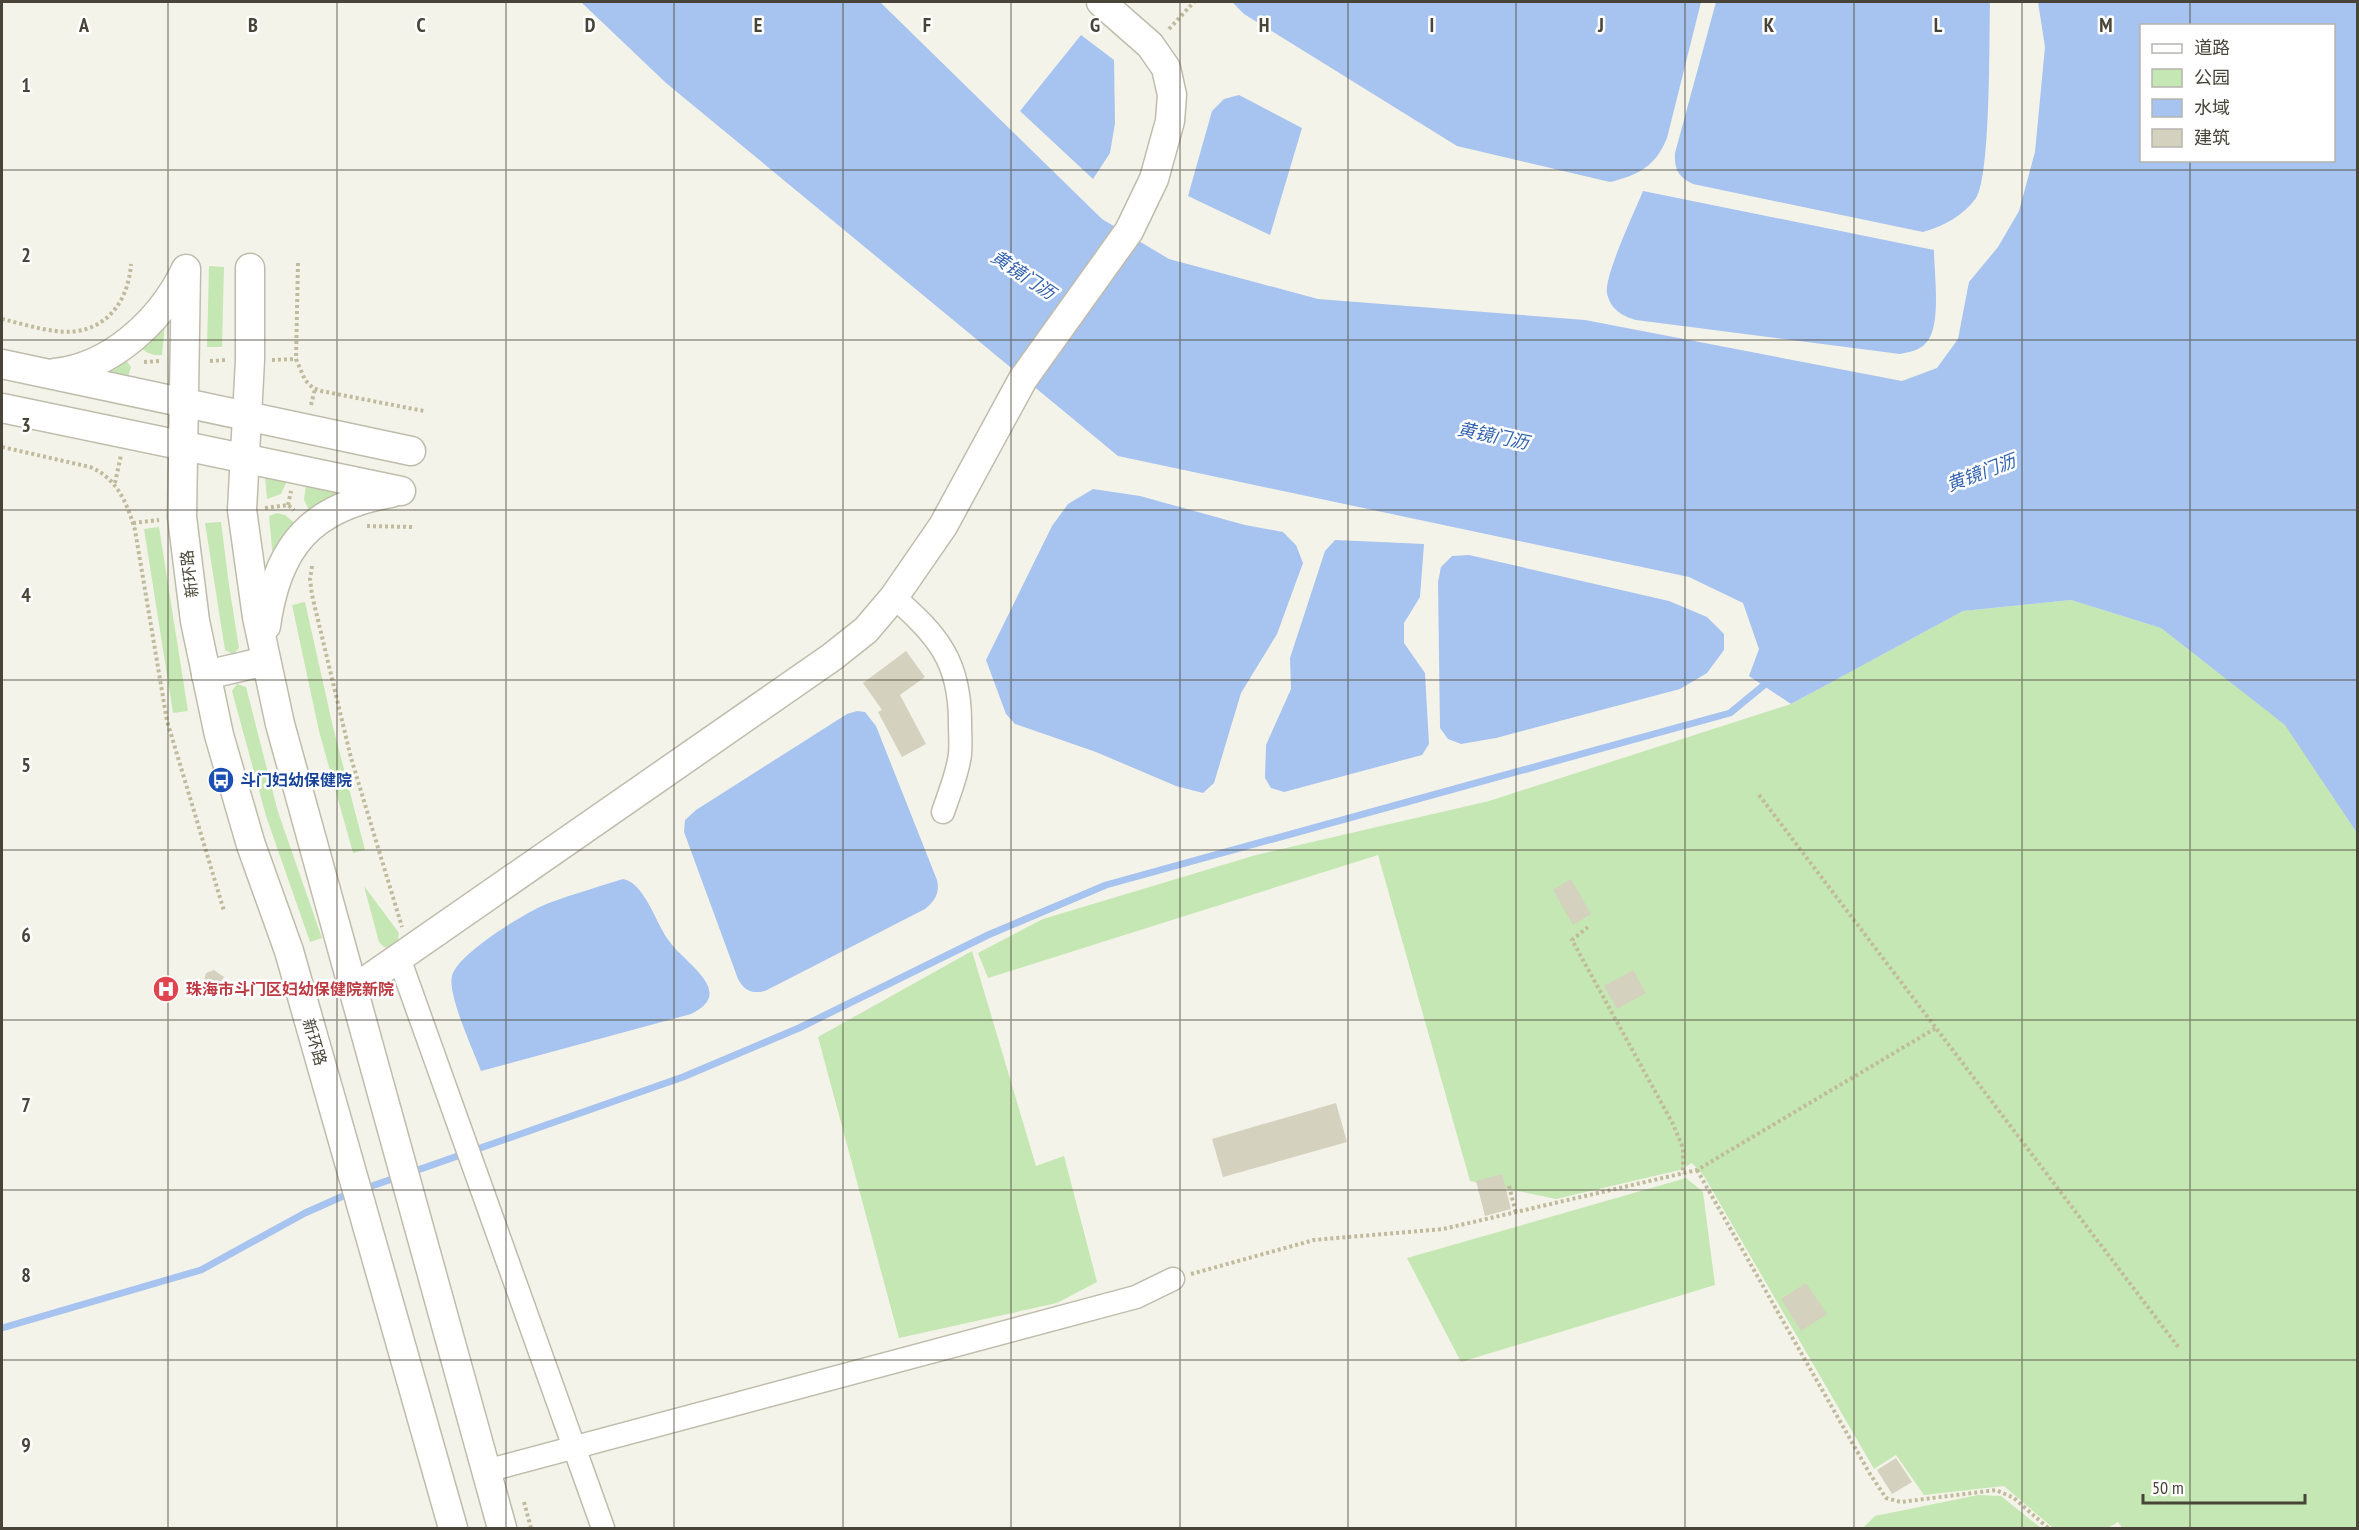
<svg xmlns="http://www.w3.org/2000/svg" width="2359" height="1530" viewBox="0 0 2359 1530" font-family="'PT Sans Narrow','Noto Sans SC',sans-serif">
<rect width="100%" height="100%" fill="#f4f3e9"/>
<g fill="#c5e7b3">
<polygon points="209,266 224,267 222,347 207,347"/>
<path d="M165,322l-3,33c-11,1 -17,-3 -24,-10z"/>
<polygon points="123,356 131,367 127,380 98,373"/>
<polygon points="265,477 287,481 281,494 267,499"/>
<polygon points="306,485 347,492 310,512 304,500"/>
<polygon points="277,513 285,515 296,524 273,559 269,516"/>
<polygon points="221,522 229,585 239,648 233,654 225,650 205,523"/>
<polygon points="159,527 188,711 173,713 144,529"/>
<polygon points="2071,600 2161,628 2286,725 2357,833 2357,1528 2122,1528 2118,1522 2108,1528 2053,1528 2004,1486 1924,1495 1896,1455 1874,1469 1704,1176 1692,1163 1680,1170 1556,1199 1470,1181 1378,855 988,978 978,953 1043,919 1256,855 1489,801 1791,704 1963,611"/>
<polygon points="305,602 333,727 365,850 353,853 319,731 292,605"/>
<polygon points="237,684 246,687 278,812 322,938 310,942 266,816 232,691"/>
<polygon points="364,886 399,933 396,950 384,947 379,942"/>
<polygon points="972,951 1036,1166 1064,1156 1097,1282 1057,1303 899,1338 818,1037"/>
<polygon points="1686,1178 1703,1192 1715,1285 1461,1362 1407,1258"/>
<polygon points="1978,1495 2001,1496 2041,1528 1863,1528 1875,1516"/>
</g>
<g fill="#a7c3ef" fill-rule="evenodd">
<path d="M581,2h299l222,217 67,40 149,40 267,21 317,61 35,-13 21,-29 11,-57 29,-35 21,-36 16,-59 10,-105 -7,-45h319v831l-72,-108 -124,-97 -90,-28 -108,11 -172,93 -42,-28 10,-27 -16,-46 -54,-26 -571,-121 -452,-373zM2142,26h192v134h-192z"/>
<path d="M1232,2h469l-34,136c-12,29 -29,37 -57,44l-153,-36 -213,-132z"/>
<path d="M1716,2h274c-1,34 1,174 -14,196 -13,18 -32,28 -53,34l-230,-48c-15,-7 -19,-15 -18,-31z"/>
<polygon points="1081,35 1114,60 1115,123 1110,153 1093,179 1020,111"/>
<polygon points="1239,95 1302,128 1270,235 1188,196 1212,111 1224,99"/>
<path d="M1643,191l291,59c0,24 8,76 -8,93 -7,8 -17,9 -26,11l-264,-34c-14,-4 -26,-11 -29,-27 -3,-17 28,-82 36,-102z"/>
<polygon points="1093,489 1140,496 1245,525 1283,532 1296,545 1303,563 1277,634 1241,693 1214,783 1203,793 1176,786 1096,752 1015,724 1006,714 986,660 1052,526 1068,504"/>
<polygon points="1335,540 1424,544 1420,597 1404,623 1404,643 1425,673 1429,744 1422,755 1284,792 1271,788 1265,778 1266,745 1291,689 1290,658 1325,551"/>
<polygon points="1469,555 1669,601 1707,617 1724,634 1724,650 1707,673 1680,689 1496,738 1461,744 1448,739 1440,728 1438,582 1441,567 1452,556"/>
<path d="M857,711l8,1 11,14 61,154c3,13 -2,21 -12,29l-160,82c-14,3 -20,0 -27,-12l-54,-147 1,-12 11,-10 151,-96z"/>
<path d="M623,879c22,4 33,45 46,62 16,23 68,51 22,73l-210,57c-7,-19 -34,-77 -29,-95 5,-22 75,-65 97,-73 24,-9 49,-16 74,-24z"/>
</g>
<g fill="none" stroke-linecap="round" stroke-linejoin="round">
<g stroke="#a7c3ef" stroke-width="7">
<polyline points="412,1172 683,1077 799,1028 988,935 1106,885 1730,713 1769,681"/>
<polyline points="363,1189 398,1177"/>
<polyline points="2,1328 201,1270 305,1213 350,1193"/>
</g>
</g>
<g fill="#d5d1bf">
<polygon points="906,651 925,677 900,695 926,744 902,757 878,712 882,710 863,683"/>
<polygon points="1571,879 1591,914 1573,925 1553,890"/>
<polygon points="214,970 224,977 218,986 211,989 204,980 206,973"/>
<polygon points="1633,970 1646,993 1617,1009 1604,986"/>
<polygon points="1336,1103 1347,1142 1223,1177 1212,1139"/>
<polygon points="1502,1174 1511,1209 1485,1216 1476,1181"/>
<polygon points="1806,1283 1827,1314 1801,1331 1781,1299"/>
<polygon points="1896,1458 1912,1482 1892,1494 1877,1470"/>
</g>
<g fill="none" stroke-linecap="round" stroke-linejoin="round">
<defs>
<g id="minor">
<path d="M894,597c44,39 66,64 66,125 0,11 1,22 0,32 -2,19 -11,40 -17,58"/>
<polyline points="399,958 603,1528"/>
<polyline points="486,1471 1136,1297 1173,1279"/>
</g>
<g id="tertiary">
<polyline points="250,268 250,360 242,510 257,617 280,724 502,1528"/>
<polyline points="186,269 182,517 195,621 219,735 251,845 289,951 453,1528"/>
<polyline points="2,364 411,451"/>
<path d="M55,373c57,-6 106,-53 130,-102"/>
<polyline points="2,408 401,491"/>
<path d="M266,626c11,-80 45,-119 125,-133"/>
<polyline points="206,675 266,661"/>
<polyline points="354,989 832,657 866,630 894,597 943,526 1023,379 1129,231 1154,179 1170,121 1172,95 1166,68 1150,45 1101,2"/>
</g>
</defs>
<use href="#minor" stroke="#bfbcac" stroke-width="25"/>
<use href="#tertiary" stroke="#bfbcac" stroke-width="31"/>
<g stroke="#c1bb9d" stroke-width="4" stroke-dasharray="3 3" stroke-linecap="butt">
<polyline points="1169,29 1194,2"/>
<polyline points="298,263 296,359 305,380 313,388 321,391 424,411"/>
<path d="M2,319c17,4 36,10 54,12 45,6 72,-25 75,-67"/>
<polyline points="272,360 296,359"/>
<polyline points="210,361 226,360"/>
<polyline points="144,362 160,361"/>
<polyline points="311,405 315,389"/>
<path d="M2,447l88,20c27,11 37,36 45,63l32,191 57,190"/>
<polyline points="115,483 121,455"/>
<polyline points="288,505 291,491"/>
<polyline points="265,508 288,505 294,510"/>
<polyline points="133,523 159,520"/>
<polyline points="367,526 413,527"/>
<polyline points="312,566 310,579 312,595 351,758 402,927"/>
<polyline points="1759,795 2179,1348"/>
<polyline points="1588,927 1572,940 1673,1124 1683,1148 1683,1174"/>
<polyline points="1697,1170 1870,1474 1886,1498 1901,1502 1996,1490 2014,1498 2048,1528"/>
<polyline points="1509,1186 1516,1213"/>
<polyline points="1191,1274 1314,1240 1443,1229 1697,1170 1936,1028"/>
<polyline points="524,1502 531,1528"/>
</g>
<use href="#minor" stroke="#fff" stroke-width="22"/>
<use href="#tertiary" stroke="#fff" stroke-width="28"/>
</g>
<path fill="none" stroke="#484437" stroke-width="1.5" stroke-opacity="0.55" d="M168,2v1526M337,2v1526M506,2v1526M674,2v1526M843,2v1526M1011,2v1526M1180,2v1526M1348,2v1526M1516,2v1526M1685,2v1526M1854,2v1526M2022,2v1526M2190,2v24M2190,160v1368M2,170h2356M2,340h2356M2,510h2356M2,680h2356M2,850h2356M2,1020h2356M2,1190h2356M2,1360h2356"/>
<defs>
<symbol id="bus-disc" viewBox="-11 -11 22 22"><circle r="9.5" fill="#1a4fb4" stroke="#fff"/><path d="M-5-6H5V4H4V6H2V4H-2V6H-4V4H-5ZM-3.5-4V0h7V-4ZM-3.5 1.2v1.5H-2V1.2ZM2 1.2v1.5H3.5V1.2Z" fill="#fff"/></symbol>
<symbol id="hospital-disc" viewBox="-11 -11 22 22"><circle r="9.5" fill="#e0444e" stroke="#fff"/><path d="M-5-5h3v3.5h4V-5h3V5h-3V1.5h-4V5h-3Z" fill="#fff"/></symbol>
</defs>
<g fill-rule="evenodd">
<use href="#bus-disc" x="206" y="765" width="30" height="30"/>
<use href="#hospital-disc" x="151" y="974" width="30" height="30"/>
</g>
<g text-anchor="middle" stroke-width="5" stroke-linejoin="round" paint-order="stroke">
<g font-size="16" fill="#484437" stroke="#fff">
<text transform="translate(189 574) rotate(-97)" y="6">新环路</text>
<text transform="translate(315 1042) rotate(74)" y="6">新环路</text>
</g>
<g font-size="16" font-weight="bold" fill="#164399" stroke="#fff" text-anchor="start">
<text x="240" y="786">斗门妇幼保健院</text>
</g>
<g font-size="16" font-weight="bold" fill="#be3a42" stroke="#fff" text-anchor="start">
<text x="186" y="995">珠海市斗门区妇幼保健院新院</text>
</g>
<g font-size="18" font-style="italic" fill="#3363b1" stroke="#fff">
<text transform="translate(1023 275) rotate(34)" y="6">黄镜门沥</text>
<text transform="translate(1493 436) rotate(12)" y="6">黄镜门沥</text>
<text transform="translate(1981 473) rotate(-21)" y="6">黄镜门沥</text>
</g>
</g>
<g font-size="20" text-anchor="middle" font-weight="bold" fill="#484437" stroke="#fff" stroke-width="5" stroke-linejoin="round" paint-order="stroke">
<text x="84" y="32">A</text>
<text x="253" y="32">B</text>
<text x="421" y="32">C</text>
<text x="590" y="32">D</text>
<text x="758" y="32">E</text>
<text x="927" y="32">F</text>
<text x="1095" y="32">G</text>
<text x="1264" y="32">H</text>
<text x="1432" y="32">I</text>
<text x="1601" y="32">J</text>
<text x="1769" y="32">K</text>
<text x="1938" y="32">L</text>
<text x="2106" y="32">M</text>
<text x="26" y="92">1</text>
<text x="26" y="262">2</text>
<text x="26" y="432">3</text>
<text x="26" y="602">4</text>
<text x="26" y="772">5</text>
<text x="26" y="942">6</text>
<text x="26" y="1112">7</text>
<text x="26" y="1282">8</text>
<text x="26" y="1452">9</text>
</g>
<rect width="2359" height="1530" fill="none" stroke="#484437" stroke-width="6"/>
<rect x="2140" y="24" width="195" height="138" fill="#ffffff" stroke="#b6b4af" stroke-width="1.5"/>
<rect x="2152" y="44" width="30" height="9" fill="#ffffff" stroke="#b6b4af" stroke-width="1.5"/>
<text x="2194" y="54" font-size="18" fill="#484437">道路</text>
<rect x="2152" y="69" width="30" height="18" fill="#c5e7b3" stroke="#b6b4af" stroke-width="1.5"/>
<text x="2194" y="84" font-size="18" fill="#484437">公园</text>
<rect x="2152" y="99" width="30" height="18" fill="#a7c3ef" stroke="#b6b4af" stroke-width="1.5"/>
<text x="2194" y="114" font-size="18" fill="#484437">水域</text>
<rect x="2152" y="129" width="30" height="18" fill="#d5d1bf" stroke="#b6b4af" stroke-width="1.5"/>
<text x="2194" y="144" font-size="18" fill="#484437">建筑</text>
<path d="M2143 1494v9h162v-9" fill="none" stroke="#484437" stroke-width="3"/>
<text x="2152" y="1494" font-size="18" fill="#484437" stroke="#ffffff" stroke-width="4.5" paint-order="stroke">50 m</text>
</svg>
